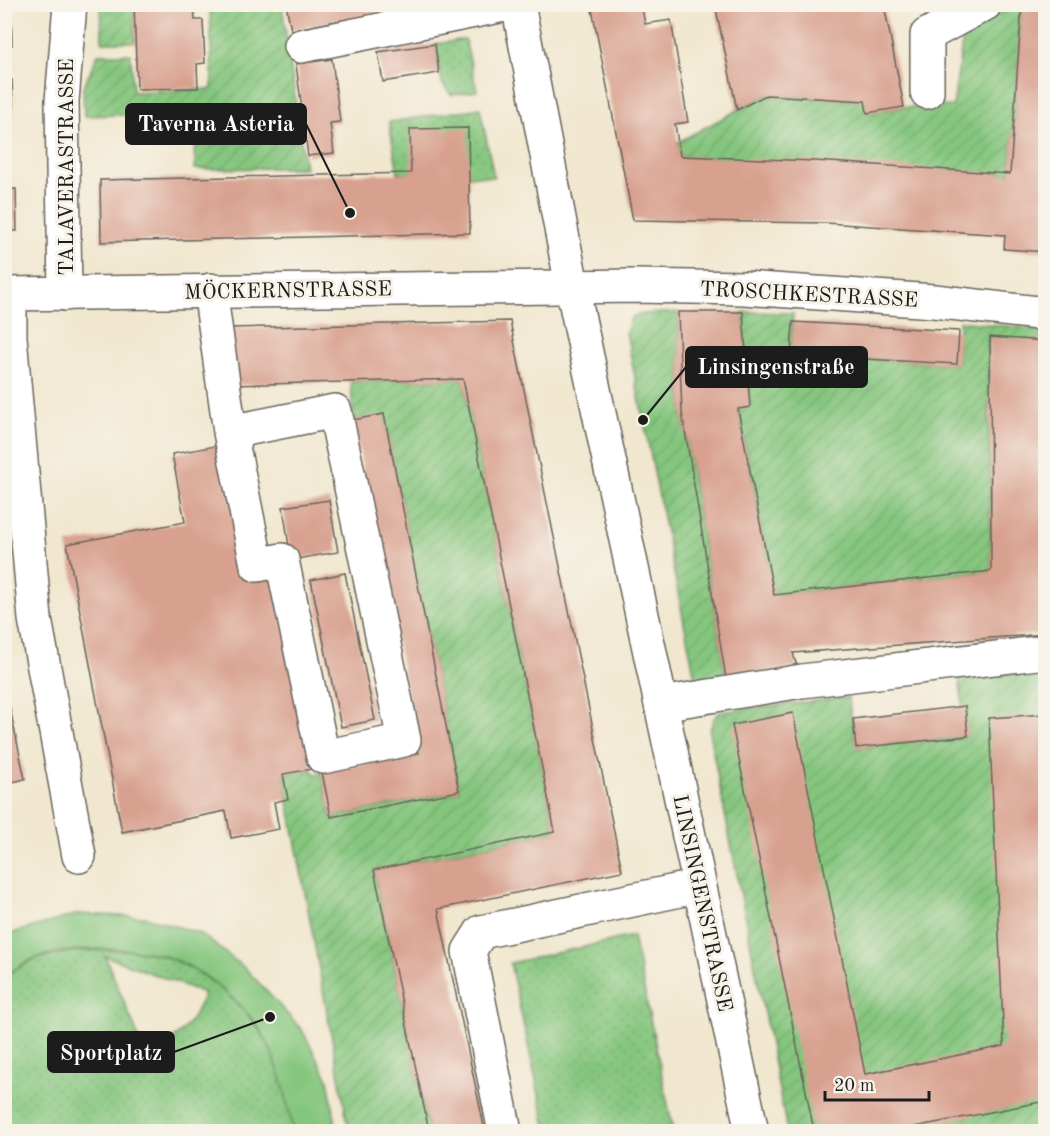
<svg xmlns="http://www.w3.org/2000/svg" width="1050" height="1136" viewBox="0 0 1050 1136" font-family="'Old Standard TT',serif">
<defs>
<pattern id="grass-dots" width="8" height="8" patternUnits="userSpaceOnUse" patternTransform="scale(1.5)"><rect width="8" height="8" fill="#85c67e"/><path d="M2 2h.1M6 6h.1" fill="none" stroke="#72aa6c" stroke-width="1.8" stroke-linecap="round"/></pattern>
<pattern id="garden-furrows" width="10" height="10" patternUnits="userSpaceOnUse" patternTransform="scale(1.5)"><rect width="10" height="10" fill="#85c67e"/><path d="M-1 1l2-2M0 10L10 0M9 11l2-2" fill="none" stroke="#72aa6c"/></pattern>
</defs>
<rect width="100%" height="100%" fill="#f7f3e8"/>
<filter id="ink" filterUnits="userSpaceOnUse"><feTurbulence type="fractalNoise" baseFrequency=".0167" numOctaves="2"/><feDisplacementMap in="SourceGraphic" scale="12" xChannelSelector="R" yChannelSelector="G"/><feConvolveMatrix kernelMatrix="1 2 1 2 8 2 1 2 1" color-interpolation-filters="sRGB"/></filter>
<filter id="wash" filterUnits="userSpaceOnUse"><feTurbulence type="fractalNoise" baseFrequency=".008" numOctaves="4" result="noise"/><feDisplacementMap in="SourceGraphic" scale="24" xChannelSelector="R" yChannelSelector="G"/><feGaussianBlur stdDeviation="1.35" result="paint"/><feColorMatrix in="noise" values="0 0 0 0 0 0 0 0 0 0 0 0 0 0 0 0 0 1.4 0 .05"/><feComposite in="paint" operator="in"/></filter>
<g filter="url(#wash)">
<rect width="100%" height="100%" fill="#f1e7cf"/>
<g fill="url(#grass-dots)" stroke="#50714d" stroke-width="1.5" fill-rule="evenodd">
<polygon points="465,39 477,91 451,95 442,83 435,44"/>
<polygon points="480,108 494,177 398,173 389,122"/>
<polygon points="633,936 673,1129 661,1132 547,1131 510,963"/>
<path d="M128,950c13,2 29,3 41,8 54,22 98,67 115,124 4,16 6,33 9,49h-288l-1,-155 32,-18 40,-7zM105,956l99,37c-11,34 -28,45 -57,64z"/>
</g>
<g fill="url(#garden-furrows)" stroke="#50714d" stroke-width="1.5">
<polygon points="101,5 134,5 135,42 102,42"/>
<polygon points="210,5 282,5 305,168 195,169 193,113 84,116 83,88 98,54 131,54 133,92 212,89"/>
<polygon points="1015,5 1022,5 1010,174 680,156 678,142 766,95 865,101 868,113 904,107 953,106 963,36"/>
<polygon points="678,312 682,412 726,678 696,683 626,332 631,318 642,314"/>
<polygon points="743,312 793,313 791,355 957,364 959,321 1045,330 1045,341 988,339 991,571 774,595 738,409 750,406"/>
<polygon points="463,379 555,832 374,870 429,1131 349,1131 283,774 312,769 314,774 322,772 331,817 459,791 384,415 353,420 351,382"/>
<polygon points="1045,671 1045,1124 1010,1132 787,1131 709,732 714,718 720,712 848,697 857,748 967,736 959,678"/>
</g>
<path fill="#85c67e" stroke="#50714d" stroke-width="1.5" d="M79,914l67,3 55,17 45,35 56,61 26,49 9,52h-44c-6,-32 -12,-61 -27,-91 -17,-33 -64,-72 -99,-83 -33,-11 -98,-11 -131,1 -11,4 -22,12 -31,18v-38l11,-6z"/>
<g id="blocks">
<g fill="#d8a08f">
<polygon points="4,4 11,4 12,45 4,45"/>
<polygon points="134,4 194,4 195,20 203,20 205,63 197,64 198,88 137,89"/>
<polygon points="286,4 416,4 416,6 291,30"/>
<polygon points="591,4 641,4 645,24 671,20 688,122 675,124 680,156 815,161 1010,174 1022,4 1046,4 1046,252 1004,249 1005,235 826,223 633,220"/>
<polygon points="734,4 971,4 960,9 885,10 904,107 867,113 865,101 766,95 737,110 716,9"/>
<polygon points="435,44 439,73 383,82 378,52"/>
<polygon points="332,59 340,122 330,123 334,153 308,156 296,64"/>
<polygon points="4,75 7,80 12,80 13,119 8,120 9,189 16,189 17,231 11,231 11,244 4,244"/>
<polygon points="468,128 470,233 101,242 100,180 411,173 410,129"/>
<polygon points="678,312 743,312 750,407 738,409 774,595 991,571 990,337 1046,341 1046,634 793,653 797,667 726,678 682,412"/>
<polygon points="510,321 622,871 438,909 485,1131 429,1131 374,870 555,832 463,379 230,385 228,328"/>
<polygon points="793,322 959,331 957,364 791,355"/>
<polygon points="384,414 459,791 331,817 322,772 419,753 353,420"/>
<polygon points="221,445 246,579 275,574 312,769 283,774 288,799 274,802 279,829 231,838 226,811 122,832 67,544 185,522 172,454"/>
<polygon points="329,500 338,552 291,560 283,507"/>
<polygon points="345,573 375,720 341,727 311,580"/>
<polygon points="4,681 25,779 4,784"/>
<polygon points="965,706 968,736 856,748 853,719"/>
<polygon points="793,713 865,1074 1004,1046 989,718 1046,714 1046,1101 894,1131 814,1131 732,725"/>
</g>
</g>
</g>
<g filter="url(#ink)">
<use href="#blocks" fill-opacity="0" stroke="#67635b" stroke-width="1.5"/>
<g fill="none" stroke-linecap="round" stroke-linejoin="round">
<defs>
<g id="minor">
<polyline points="518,4 572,286 752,1132"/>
<polyline points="301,46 509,4"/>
<polyline points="927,92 927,35 985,4"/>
<polyline points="210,290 230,432 257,565 282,560 323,757 404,740 335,411 230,432"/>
<polyline points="4,294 637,286 744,288 934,301 1046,314"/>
<polyline points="10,294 10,337 35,619 79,856"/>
<polyline points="65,294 62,101 70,4"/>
<polyline points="661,704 802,681 1046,652"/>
<polyline points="505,1132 469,951 481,932 699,886"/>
</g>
</defs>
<use href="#minor" stroke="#67635b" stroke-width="36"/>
<use href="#minor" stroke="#fff" stroke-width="33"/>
</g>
</g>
<g text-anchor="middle" stroke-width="6" stroke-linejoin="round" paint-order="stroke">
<g font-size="21" fill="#1c1c1c" stroke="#f7f3e8">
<text transform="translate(66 167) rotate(-90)" y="7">TALAVERASTRASSE</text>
<text transform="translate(288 290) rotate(-1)" y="7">MÖCKERNSTRASSE</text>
<text transform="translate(809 294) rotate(3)" y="7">TROSCHKESTRASSE</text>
<text transform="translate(703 903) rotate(78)" y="7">LINSINGENSTRASSE</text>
</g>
</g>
<path fill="none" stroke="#1c1c1c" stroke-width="2" d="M350 213L306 124M643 420L686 367M270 1017L174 1052"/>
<g fill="#1c1c1c" stroke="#f7f3e8" stroke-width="2">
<circle cx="350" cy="213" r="6"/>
<circle cx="643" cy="420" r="6"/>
<circle cx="270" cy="1017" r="6"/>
</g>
<g fill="#1c1c1c" stroke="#1c1c1c" stroke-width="2">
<rect x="126" y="104" width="180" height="40" rx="6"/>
<rect x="686" y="347" width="181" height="40" rx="6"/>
<rect x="48" y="1032" width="126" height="40" rx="6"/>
</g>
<g font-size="22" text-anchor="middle" font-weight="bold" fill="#fff">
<text x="216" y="131">Taverna Asteria</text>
<text x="776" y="374">Linsingenstraße</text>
<text x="111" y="1060">Sportplatz</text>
</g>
<rect width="1050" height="1136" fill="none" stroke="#f7f3e8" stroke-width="24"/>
<path d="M825 1091v9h104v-9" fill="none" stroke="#1c1c1c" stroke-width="3"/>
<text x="834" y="1091" font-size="18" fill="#1c1c1c" stroke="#f7f3e8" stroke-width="4.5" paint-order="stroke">20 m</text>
</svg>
